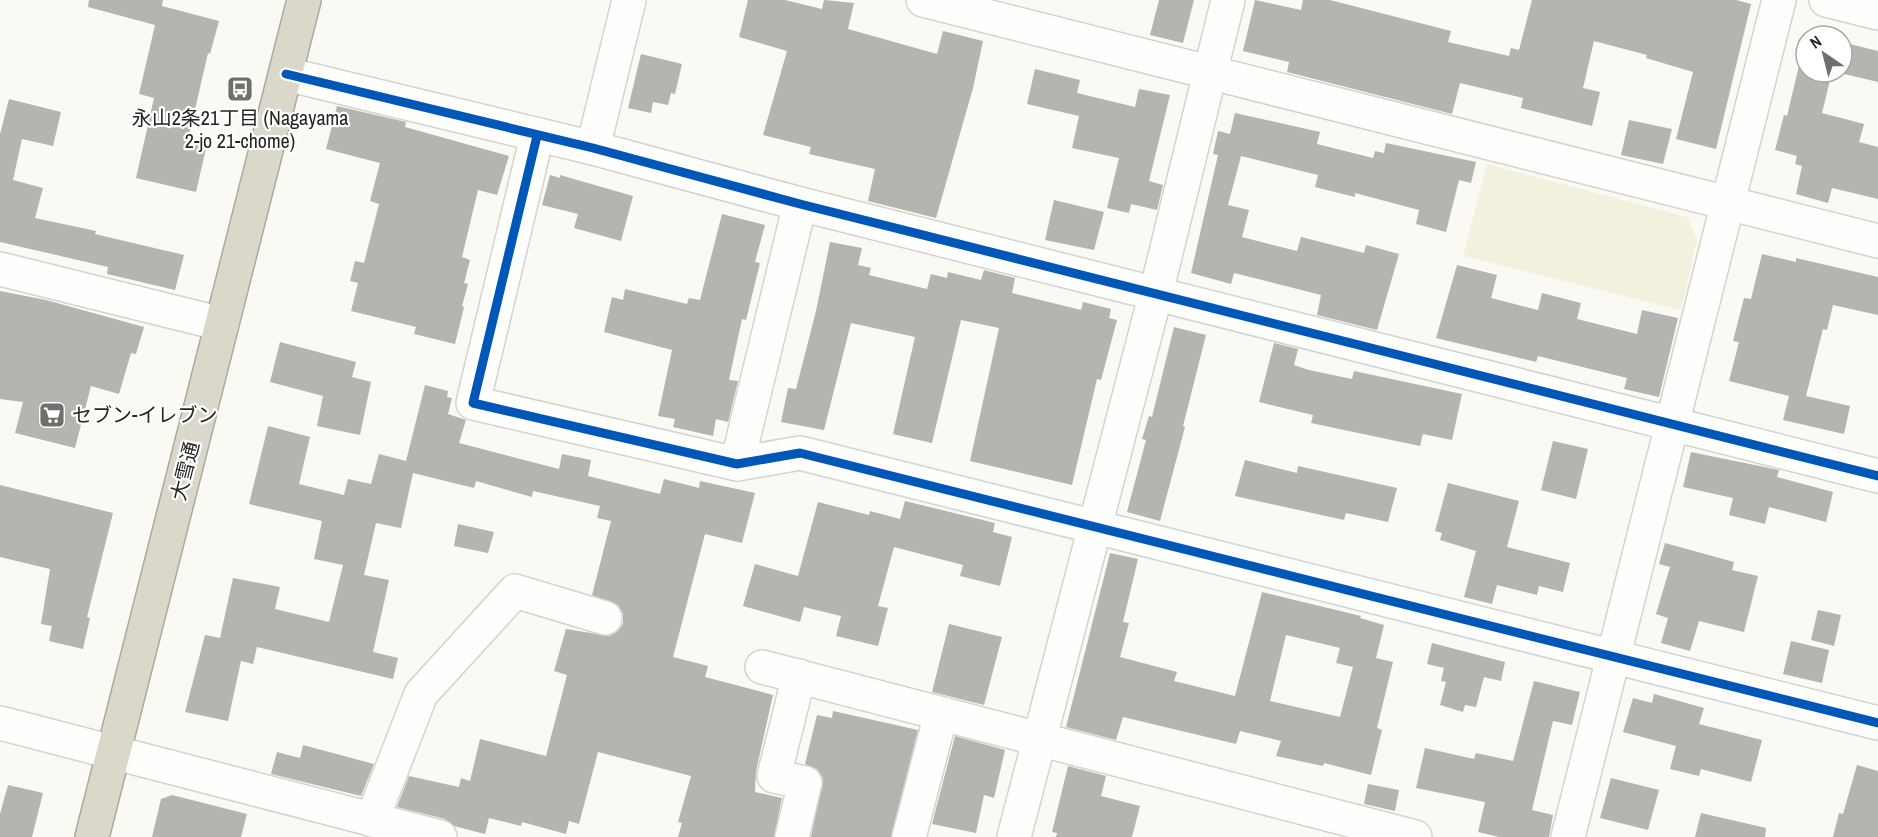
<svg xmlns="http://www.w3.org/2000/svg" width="1878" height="837" viewBox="0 0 1878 837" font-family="'Archivo Narrow','Noto Sans JP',sans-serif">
<rect width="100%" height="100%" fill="#faf9f4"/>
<polygon fill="#f3f0de" points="1487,164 1687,217 1697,239 1681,310 1463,256"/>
<g fill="#b5b4b0" fill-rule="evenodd">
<polygon points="89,0 163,0 162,6 219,21 210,54 208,53 188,140 207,144 196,192 136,178 154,98 139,94 155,25 88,7"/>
<polygon points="748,0 785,0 822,9 824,0 854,3 848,29 937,54 943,31 983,41 973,88 936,218 868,201 875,169 809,154 811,147 763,135 787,51 739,37"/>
<polygon points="1159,0 1194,0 1183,43 1150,35"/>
<polygon points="1255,0 1301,10 1303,0 1330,0 1451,31 1448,42 1509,56 1511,48 1519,50 1532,0 1736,0 1751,4 1716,149 1676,139 1693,72 1646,58 1647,55 1594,41 1583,88 1600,92 1592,126 1521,108 1523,98 1460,83 1452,114 1287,72 1289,62 1243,51"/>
<polygon points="1842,42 1878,51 1878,82 1836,72 1842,72"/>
<polygon points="1802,53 1806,54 1806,72 1832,72 1822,113 1864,124 1859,142 1878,147 1878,199 1832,188 1828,203 1796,194 1802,166 1795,164 1797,156 1775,150 1784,115 1787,116"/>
<polygon points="641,54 682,64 675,94 671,93 668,105 653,102 651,113 628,108"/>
<polygon points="1035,69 1080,80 1077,93 1135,107 1139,89 1170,95 1149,181 1163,185 1157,210 1131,204 1129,213 1107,208 1119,158 1072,148 1079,116 1027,104"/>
<polygon points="9,99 61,112 53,146 22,139 13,180 43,188 35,218 96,231 95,234 184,255 175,290 107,274 108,267 0,242 0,134"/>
<polygon points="337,106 406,122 405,127 509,156 497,195 478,190 462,257 470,260 464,283 468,284 462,306 464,307 455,344 414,334 416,327 351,311 358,283 350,281 355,261 364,263 379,204 370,201 380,163 326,149"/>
<polygon points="1235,113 1320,132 1317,144 1373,158 1375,151 1384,153 1386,143 1476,162 1471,183 1459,180 1446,232 1416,224 1419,210 1355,193 1355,197 1315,187 1318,175 1241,156 1228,205 1249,210 1242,237 1297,251 1301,237 1364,253 1366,245 1399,254 1377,330 1317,315 1321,295 1234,273 1231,284 1191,273 1218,155 1213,154 1218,131 1230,134"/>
<polygon points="1629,120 1672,129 1663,164 1621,155"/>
<polygon points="550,175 560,178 560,175 633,196 621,241 574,228 578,214 542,205"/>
<polygon points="1054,200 1104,212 1094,250 1045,240"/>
<polygon points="722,214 765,225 755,262 760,263 746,320 742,319 729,380 738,381 728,422 716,419 713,436 673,427 675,419 658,416 672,350 604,332 612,297 623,300 625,289 687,304 689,298 700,300"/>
<polygon points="830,242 862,248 858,265 871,268 869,275 927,289 931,274 947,278 948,272 981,280 984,270 1015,278 1012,293 1081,310 1083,302 1111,309 1109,318 1117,320 1101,380 1097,379 1072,485 970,461 999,328 961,320 932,443 893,434 915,337 851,323 824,430 781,422 788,388 796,389 816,311"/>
<polygon points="1762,254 1796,262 1796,258 1878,277 1878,315 1833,305 1827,330 1823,329 1806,396 1850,406 1844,434 1783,420 1789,396 1729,381 1739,342 1733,341 1744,298 1751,299"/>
<polygon points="1457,265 1497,275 1491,298 1538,310 1542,293 1581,303 1577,319 1637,334 1642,310 1678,318 1659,397 1624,389 1627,378 1538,356 1536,362 1436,338"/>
<polygon points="0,291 46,300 144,327 136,354 131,353 119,394 91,386 75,448 15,433 23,402 0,399"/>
<polygon points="1174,327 1206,335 1183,426 1185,427 1160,521 1127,512 1146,440 1142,439 1149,416 1152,417"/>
<polygon points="280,342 356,362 352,377 371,382 360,435 317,426 323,396 270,382"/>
<polygon points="1274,343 1298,349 1294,365 1309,370 1352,379 1354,371 1462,394 1452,440 1423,434 1420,446 1311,423 1313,415 1259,402"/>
<polygon points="425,385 448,391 447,397 452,398 448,414 466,420 459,443 559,469 562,454 591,460 588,476 660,494 664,479 699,488 700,481 755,493 742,543 705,534 673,657 708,666 705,677 773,695 756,771 755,792 782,798 774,837 678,837 682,823 678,822 691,776 598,752 579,824 569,821 566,834 522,822 521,826 489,818 485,834 454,826 445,819 397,807 409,776 459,787 461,778 470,781 480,739 546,756 567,675 554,671 566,629 609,636 617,632 623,624 623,614 618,605 592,595 611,521 597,518 600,506 533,491 532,497 476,481 474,488 413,473 401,528 376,523 364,575 389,580 373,652 398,658 393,679 257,647 253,664 241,661 228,721 185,712 205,635 220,638 233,578 280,587 275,609 329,622 343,565 314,559 322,521 249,504 268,426 310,437 299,484 344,495 348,479 371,484 379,454 406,461"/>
<polygon points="1553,441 1588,449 1576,499 1541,490"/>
<polygon points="1691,452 1779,470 1777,477 1833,492 1826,522 1769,507 1765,524 1729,515 1733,498 1683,487"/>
<polygon points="1245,460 1297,473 1298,466 1397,488 1388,522 1346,513 1344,520 1235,496"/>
<polygon points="1448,483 1519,501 1507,547 1570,563 1563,592 1539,586 1537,595 1497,585 1492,604 1464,597 1476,551 1440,540 1442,533 1435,531"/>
<polygon points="0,485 113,513 87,617 90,618 83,649 49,641 52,626 41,624 50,569 0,557"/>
<polygon points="905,501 995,523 993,532 1012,537 1000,586 960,576 963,565 894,547 878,606 888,608 878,646 836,636 841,616 804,607 800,622 743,606 755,564 798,576 818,502 869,515 870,511 900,519"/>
<polygon points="458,524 494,532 488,553 454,546"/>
<polygon points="1665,543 1734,562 1732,570 1758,576 1744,632 1699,621 1690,651 1661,643 1668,618 1656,614 1670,567 1659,564"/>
<path d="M1110,553l28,6 -15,63 6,1 -9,34 57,15 -3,9 61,15 27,-104 99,24 -1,2 24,7 -8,33 17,4 -16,66 5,2 -11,45 -47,-12 -1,3 -47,-10 5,-15 -41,-10 -4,13 -113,-27 -7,23 -50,-13zM1286,635l54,13 -4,15 17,4 -13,50 -70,-16z"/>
<polygon points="1818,610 1841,615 1834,646 1811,640"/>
<polygon points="949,624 1002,637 984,705 932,692"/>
<polygon points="1791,641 1829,650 1822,683 1783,674"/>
<polygon points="1432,643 1505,662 1501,681 1484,677 1476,707 1465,705 1463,712 1440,705 1446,682 1441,681 1444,668 1427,664"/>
<polygon points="1534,681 1580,692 1572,725 1553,721 1532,810 1553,815 1549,837 1499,837 1478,832 1485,802 1416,788 1425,748 1474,759 1476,753 1513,761"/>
<polygon points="1654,694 1704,708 1699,724 1762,740 1751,782 1701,769 1699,776 1670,769 1676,746 1623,732 1633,698 1652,703"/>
<polygon points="833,711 918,730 891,837 811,837 823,778 817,769 805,764 817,715 832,718"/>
<polygon points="955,736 1005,750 994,798 984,795 976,833 932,824"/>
<polygon points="303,745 374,764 361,796 271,774 277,752 300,758"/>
<polygon points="1857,765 1878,771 1878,837 1833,837 1839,813 1843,814"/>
<polygon points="1068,766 1106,776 1101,796 1140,806 1132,837 1056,837 1057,833 1052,832"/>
<polygon points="1611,778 1659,790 1648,830 1600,818"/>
<polygon points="1368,784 1399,790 1395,811 1364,804"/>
<polygon points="8,785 43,793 32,837 0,837 0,814"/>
<polygon points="172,795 247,814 241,837 152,837 161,799"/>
<polygon points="1701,813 1766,828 1765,837 1695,837"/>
</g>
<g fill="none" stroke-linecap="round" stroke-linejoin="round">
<defs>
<g id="minor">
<polyline points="923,0 1878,241"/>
<polyline points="1826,0 1878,13"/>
<polyline points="286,74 593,148 800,204 1878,476"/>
<polyline points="537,136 473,403 737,464 800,453 1878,723"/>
<polyline points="593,148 629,0"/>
<polyline points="0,269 222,324"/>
<polyline points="737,464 800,204"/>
<polyline points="762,667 1415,837"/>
<polyline points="0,723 440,837"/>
<polyline points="372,820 421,694 515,591 605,618"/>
<polyline points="792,837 805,783 774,776 799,676"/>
<polyline points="909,837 941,714"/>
<polyline points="1014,837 1156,293 1228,0"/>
<polyline points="1568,837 1779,0"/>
</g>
<polyline id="highway" points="92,837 304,0"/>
</defs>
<use href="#minor" stroke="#d4d3cf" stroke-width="36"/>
<use href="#highway" stroke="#acaa9a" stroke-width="36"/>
<use href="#minor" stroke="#fefefd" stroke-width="33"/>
<use href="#highway" stroke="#dad8ca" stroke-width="33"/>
<defs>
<g id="cycleway">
<polyline points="286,74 593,148 800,204 1878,476"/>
<polyline points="537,136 473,403 737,464 800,453 1878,723"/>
</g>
</defs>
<use href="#cycleway" stroke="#fff" stroke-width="13"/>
<use href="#cycleway" stroke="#0057b8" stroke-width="9"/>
</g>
<defs>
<symbol id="bus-square" viewBox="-11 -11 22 22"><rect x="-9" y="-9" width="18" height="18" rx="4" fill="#706f6b" stroke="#fff"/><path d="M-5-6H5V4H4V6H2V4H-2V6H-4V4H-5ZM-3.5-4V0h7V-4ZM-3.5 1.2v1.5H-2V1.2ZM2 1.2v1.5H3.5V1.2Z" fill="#fff"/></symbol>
<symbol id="supermarket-square" viewBox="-11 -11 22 22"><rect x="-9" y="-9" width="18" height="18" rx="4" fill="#706f6b" stroke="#fff"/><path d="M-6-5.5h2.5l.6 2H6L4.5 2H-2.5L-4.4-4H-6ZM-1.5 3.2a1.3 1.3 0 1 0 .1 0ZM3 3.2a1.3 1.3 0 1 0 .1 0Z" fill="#fff"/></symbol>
</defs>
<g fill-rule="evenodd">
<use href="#bus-square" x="225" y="74" width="30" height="30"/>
<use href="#supermarket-square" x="37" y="400" width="30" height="30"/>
</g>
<g text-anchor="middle" stroke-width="4.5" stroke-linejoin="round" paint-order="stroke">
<g font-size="20" fill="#262521" stroke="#fff">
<text x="240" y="125">永山2条21丁目 (Nagayama<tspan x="240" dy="23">2-jo 21-chome)</tspan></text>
<text x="72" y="422" text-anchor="start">セブン-イレブン</text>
</g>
<g font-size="20" fill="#262521" stroke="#fff">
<text transform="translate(185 471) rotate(-76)" y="7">大雪通</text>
</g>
</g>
<g transform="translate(1824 54) rotate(325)"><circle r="28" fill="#ffffff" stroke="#a8a8a6" stroke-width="1.5"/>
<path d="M0-4.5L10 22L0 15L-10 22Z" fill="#706f6b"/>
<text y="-9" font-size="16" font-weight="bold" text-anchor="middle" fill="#262521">N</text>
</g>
</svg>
